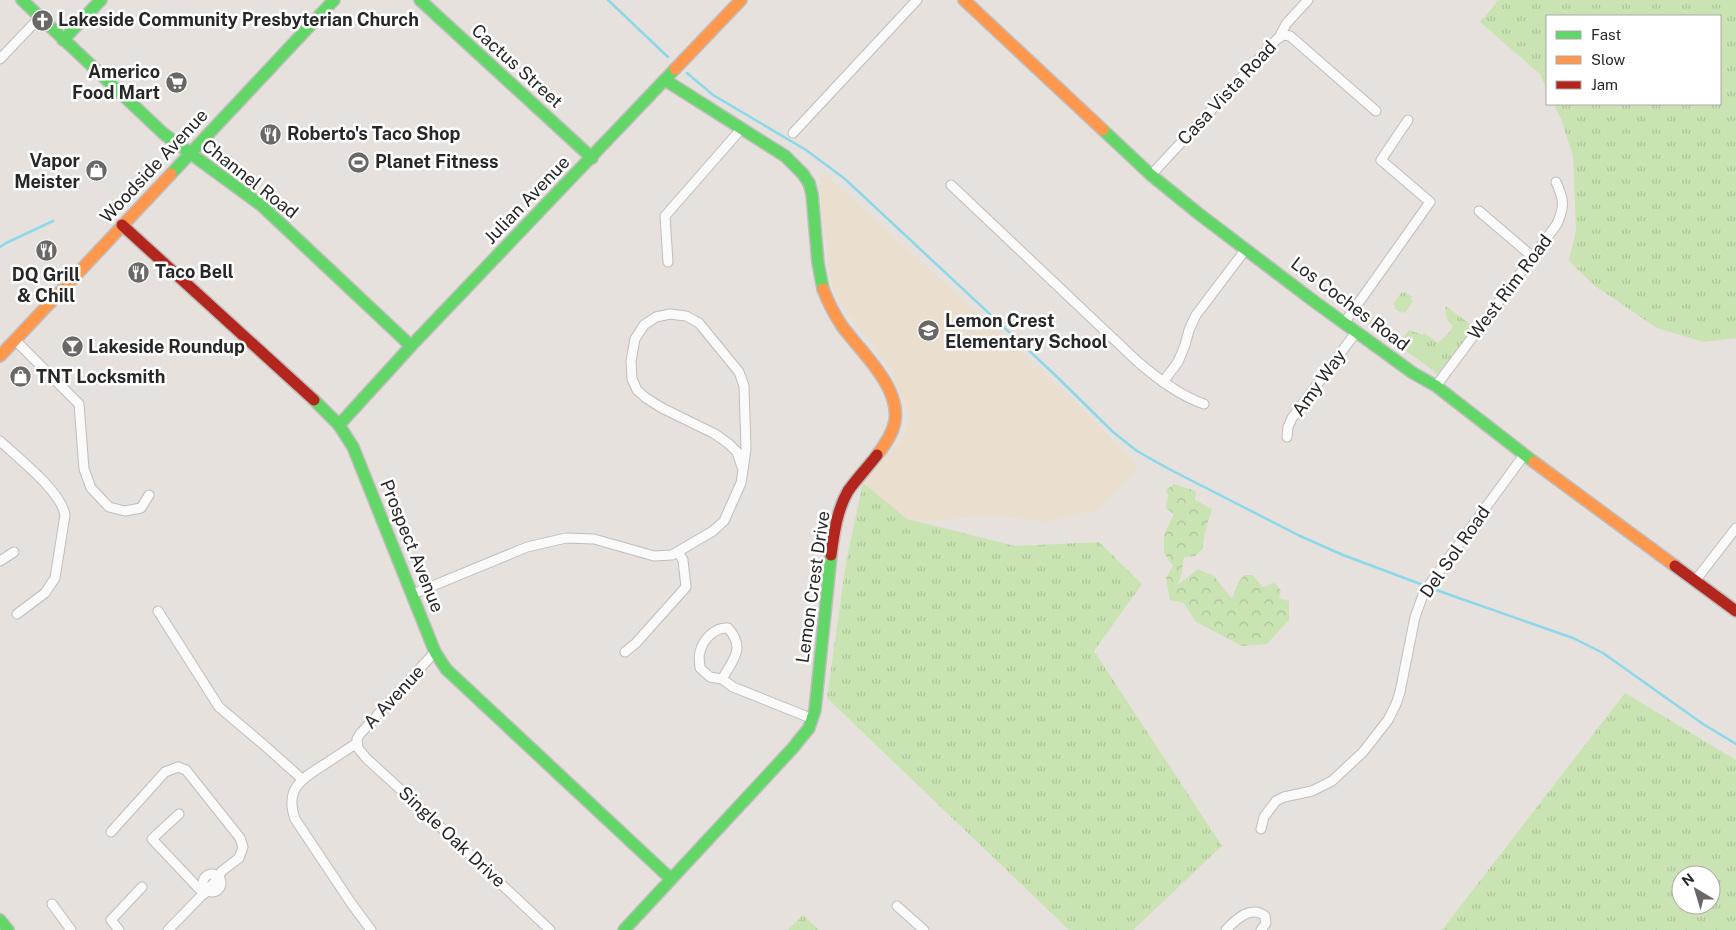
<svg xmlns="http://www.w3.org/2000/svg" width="1736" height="930" viewBox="0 0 1736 930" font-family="'Public Sans',sans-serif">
<defs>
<pattern id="grass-tufts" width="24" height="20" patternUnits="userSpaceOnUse" patternTransform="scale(1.25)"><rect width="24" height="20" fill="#c9e3b3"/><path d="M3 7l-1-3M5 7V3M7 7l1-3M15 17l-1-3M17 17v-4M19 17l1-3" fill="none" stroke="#adc39a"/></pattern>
<pattern id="forest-crowns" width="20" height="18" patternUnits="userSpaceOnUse" patternTransform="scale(1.25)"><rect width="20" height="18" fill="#c9e3b3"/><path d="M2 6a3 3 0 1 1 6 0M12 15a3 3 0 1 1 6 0" fill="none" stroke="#adc39a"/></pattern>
</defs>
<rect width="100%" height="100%" fill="#e6e1dc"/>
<polygon fill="#eadfcf" points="824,173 1072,399 1139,466 1097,510 1048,522 989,515 935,521 907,519 863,483 874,468 899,443 906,431 909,419 906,404 892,380 898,379 839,302 830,277 819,186 822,182 820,178"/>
<g fill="url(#grass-tufts)" fill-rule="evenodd">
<polygon points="1499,0 1736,0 1736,338 1704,342 1657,328 1595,286 1569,261 1576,230 1573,156 1561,119 1554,104 1720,104 1720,16 1547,16 1547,90 1540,74 1480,22"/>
<polygon points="1402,292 1404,294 1405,292 1412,297 1411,300 1413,301 1405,313 1402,311 1401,313 1394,308 1396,306 1393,304"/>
<path d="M1445,307h2l27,20 -31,40 -40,-29 6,-8 14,5 1,-2 14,10c6,-7 9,-5 15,-17l-6,-6z"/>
<polygon points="863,483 907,519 1015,546 1099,542 1142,584 1094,651 1222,846 1133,930 1069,930 827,698 846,562"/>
<path d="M1625,693l111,67v170h-294zM1681,875h30v30h-30z"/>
<polygon points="803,915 819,930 788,930"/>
</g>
<polygon fill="url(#forest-crowns)" points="1174,484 1196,491 1195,500 1212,509 1206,528 1202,550 1195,556 1184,557 1181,576 1178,583 1179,584 1198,569 1214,576 1232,599 1238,583 1244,575 1253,575 1262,587 1275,583 1281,591 1279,598 1289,601 1289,620 1267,644 1242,646 1196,622 1184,603 1170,600 1166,578 1173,566 1164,553 1164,535 1174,514 1166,508 1168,496 1166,490"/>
<g fill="#c9e3b3">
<polygon points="1358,307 1400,336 1395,343 1354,313"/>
<polygon points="1403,338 1443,367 1438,374 1398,345"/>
</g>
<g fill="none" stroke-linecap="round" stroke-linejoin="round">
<g stroke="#8cd8eb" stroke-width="2.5">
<polyline points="608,0 668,57"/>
<polyline points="687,73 713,95 806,150 845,179 1053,373 1113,432 1137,451 1167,468 1300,536 1343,555 1423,585"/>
<polyline points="0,247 6,243 53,221"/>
<polyline points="1436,590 1573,638 1603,653 1703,724 1736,744"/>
</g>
<defs>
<g id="street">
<polyline points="1279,38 1286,24 1308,0"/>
<polyline points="0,59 40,17"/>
<polyline points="793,133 917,0"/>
<polyline points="1151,175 1278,38 1284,35 1290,36 1376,111"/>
<path d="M951,185l187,177c20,17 42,34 66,42"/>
<polyline points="1479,211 1533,257"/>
<polyline points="668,262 665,216 742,128"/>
<polyline points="1345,322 1430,202 1381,160 1408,120"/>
<polyline points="15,340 79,404 84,469 91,488 109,507 125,511 141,508 149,495"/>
<polyline points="1163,382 1178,362 1185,345 1189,330 1196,315 1246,249"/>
<path d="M1436,386l121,-162c8,-19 7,-24 -1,-42"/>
<polyline points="1287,437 1288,427 1292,418 1357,331"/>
<path d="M0,441c18,17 61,50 65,74l-10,63 -10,15 -28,21"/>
<polyline points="0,561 14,552"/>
<polyline points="1695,581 1736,528"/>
<polyline points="413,594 527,547 566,538 594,539 654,556 672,555 713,531 724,521 741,483 743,470 746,449 744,386 739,372 699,323 686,316 670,314 656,317 644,325 635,339 631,361 632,379 637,390 646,398 662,408 715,434 729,444 737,452 743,470"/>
<polyline points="158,611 219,707 264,745 302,779"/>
<polyline points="435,652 360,734 357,739 358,748 366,758 401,790 550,930"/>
<polyline points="625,652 636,643 686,587 683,560 678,552"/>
<path d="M722,679c11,-19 24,-31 6,-51 -13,-1 -25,11 -28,24 -2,5 0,11 0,16l10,9 12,2 11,8 80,32"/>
<path d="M357,743c-11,7 -21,14 -32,21 -22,14 -41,24 -30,55l56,84 20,27"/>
<polyline points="179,814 152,839 204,894"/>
<polyline points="1261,829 1264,817 1276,801 1284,797 1312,791 1332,781 1363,752 1388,720 1396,704 1400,692 1415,617 1424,592 1524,455"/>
<polyline points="111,832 165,772 178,767 186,770 240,838 243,847 239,858 222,871 213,884 168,930"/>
<circle cx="212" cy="883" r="9"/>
<polyline points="52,904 71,930"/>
<polyline points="897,906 924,930"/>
<polyline points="119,930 111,920 142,887"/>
<path d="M1226,930c10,-11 25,-25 39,-14l1,7 -5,7"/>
</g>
<g id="fast">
<polyline points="22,0 164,134 261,205 411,346"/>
<polyline points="420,0 592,158"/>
<polyline points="63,40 101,0"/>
<polyline points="665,80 785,156 803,174 809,183 812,194 818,263 823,289"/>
<polyline points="1103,130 1151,175 1199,214 1315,302 1413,373 1436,386 1534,462"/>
<polyline points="171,174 334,0"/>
<polyline points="314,400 339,425 353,447 435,652 446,669 671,879"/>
<polyline points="339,425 411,346 675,69"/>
<polyline points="0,920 8,930"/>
<polyline points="624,930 792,749 809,728 815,710 831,555"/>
</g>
<g id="slow">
<polyline points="964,0 1103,130"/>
<polyline points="675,69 741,0"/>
<path d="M823,289c5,13 11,25 19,37 19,26 58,60 53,95 -2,12 -10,24 -18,34"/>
<polyline points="0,356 171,174"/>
<polyline points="1534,462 1675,566"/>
</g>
<g id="jam">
<polyline points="122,225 314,400"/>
<path d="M831,555c3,-22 6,-45 17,-64 9,-13 20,-24 29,-36"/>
<polyline points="1675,566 1736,611"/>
</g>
</defs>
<use href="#street" stroke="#bfbdbe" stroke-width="11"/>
<use href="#fast" stroke="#bfbdbe" stroke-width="14"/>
<use href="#slow" stroke="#bfbdbe" stroke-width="14"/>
<use href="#jam" stroke="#bfbdbe" stroke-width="14"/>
<use href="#street" stroke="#fbfafa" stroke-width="9"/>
<use href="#fast" stroke="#63d668" stroke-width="11"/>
<use href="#slow" stroke="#ff974d" stroke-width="11"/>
<use href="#jam" stroke="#b3261e" stroke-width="11"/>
</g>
<defs>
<symbol id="church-disc" viewBox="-11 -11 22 22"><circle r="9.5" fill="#6a6866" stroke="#fff"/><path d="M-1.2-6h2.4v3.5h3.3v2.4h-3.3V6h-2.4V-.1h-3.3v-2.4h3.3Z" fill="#fff"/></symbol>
<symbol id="supermarket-disc" viewBox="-11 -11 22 22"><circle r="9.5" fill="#6a6866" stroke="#fff"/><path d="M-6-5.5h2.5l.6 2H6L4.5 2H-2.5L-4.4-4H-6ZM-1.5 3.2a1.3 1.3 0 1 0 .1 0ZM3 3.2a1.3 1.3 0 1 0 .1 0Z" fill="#fff"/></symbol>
<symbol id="restaurant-disc" viewBox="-11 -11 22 22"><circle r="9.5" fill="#6a6866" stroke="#fff"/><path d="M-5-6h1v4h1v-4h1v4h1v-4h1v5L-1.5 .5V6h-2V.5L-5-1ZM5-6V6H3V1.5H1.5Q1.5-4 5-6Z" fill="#fff"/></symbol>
<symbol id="stadium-disc" viewBox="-11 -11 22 22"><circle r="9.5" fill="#6a6866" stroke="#fff"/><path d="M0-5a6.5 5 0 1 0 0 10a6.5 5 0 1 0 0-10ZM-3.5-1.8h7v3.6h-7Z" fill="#fff"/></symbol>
<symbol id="shop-disc" viewBox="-11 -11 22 22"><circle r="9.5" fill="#6a6866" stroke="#fff"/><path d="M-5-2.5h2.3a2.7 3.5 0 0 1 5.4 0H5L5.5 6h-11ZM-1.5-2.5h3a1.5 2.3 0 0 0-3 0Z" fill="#fff"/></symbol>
<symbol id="school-disc" viewBox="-11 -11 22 22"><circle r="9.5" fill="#6a6866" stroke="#fff"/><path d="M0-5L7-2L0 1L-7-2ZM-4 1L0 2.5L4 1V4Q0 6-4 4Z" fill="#fff"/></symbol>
<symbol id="bar-disc" viewBox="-11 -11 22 22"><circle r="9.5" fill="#6a6866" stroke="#fff"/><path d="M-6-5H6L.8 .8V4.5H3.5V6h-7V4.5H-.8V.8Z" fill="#fff"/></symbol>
</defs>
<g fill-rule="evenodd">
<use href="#church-disc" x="30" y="8" width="25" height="25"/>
<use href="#supermarket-disc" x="164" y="70" width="25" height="25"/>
<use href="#restaurant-disc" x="258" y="122" width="25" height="25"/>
<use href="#stadium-disc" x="346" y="150" width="25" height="25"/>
<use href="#shop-disc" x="84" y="158" width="25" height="25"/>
<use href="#restaurant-disc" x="34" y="238" width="25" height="25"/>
<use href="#restaurant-disc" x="126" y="260" width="25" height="25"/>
<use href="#school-disc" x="916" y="318" width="25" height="25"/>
<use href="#bar-disc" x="60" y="334" width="25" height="25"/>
<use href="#shop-disc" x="8" y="364" width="25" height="25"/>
</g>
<g text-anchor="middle" stroke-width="5" stroke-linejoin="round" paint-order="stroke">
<g font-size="18" font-weight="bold" fill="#272727" stroke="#fff" text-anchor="start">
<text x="58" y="26">Lakeside Community Presbyterian Church</text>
<text x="160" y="78" text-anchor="end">Americo<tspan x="160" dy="21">Food Mart</tspan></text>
<text x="287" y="140">Roberto's Taco Shop</text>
<text x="80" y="167" text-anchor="end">Vapor<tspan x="80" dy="21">Meister</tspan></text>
<text x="375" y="168">Planet Fitness</text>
<text x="155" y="278">Taco Bell</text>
<text x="46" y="281" text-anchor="middle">DQ Grill<tspan x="46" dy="21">&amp; Chill</tspan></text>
<text x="945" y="327">Lemon Crest<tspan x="945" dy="21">Elementary School</tspan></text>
<text x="88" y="353">Lakeside Roundup</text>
<text x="36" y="383">TNT Locksmith</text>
</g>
<g font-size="18" fill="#272727" stroke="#fff">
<text transform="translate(517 66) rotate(42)" y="6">Cactus Street</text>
<text transform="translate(1227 93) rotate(-47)" y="6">Casa Vista Road</text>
<text transform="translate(154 166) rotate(-47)" y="6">Woodside Avenue</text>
<text transform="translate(250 179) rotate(38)" y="6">Channel Road</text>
<text transform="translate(527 200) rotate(-46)" y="6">Julian Avenue</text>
<text transform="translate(1510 287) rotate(-53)" y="6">West Rim Road</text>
<text transform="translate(1350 304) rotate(37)" y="6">Los Coches Road</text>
<text transform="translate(1319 383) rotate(-54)" y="6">Amy Way</text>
<text transform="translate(412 546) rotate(68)" y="6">Prospect Avenue</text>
<text transform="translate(1455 552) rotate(-55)" y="6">Del Sol Road</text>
<text transform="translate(813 587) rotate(-82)" y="6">Lemon Crest Drive</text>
<text transform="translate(394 697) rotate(-47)" y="6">A Avenue</text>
<text transform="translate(452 837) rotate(43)" y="6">Single Oak Drive</text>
</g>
</g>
<rect x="1546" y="15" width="175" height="90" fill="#ffffff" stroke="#a9a9a9"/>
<rect x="1556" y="31" width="25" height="8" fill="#63d668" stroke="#a9a9a9"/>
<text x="1591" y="40" font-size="15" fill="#272727">Fast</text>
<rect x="1556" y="56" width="25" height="8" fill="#ff974d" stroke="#a9a9a9"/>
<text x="1591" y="65" font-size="15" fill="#272727">Slow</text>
<rect x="1556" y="81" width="25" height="8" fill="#b3261e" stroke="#a9a9a9"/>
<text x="1591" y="90" font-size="15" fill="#272727">Jam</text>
<g transform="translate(1696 890) rotate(322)"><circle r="24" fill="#ffffff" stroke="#a9a9a9"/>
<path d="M0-4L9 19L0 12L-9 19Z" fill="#6a6866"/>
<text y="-8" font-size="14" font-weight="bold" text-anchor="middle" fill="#272727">N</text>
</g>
</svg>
